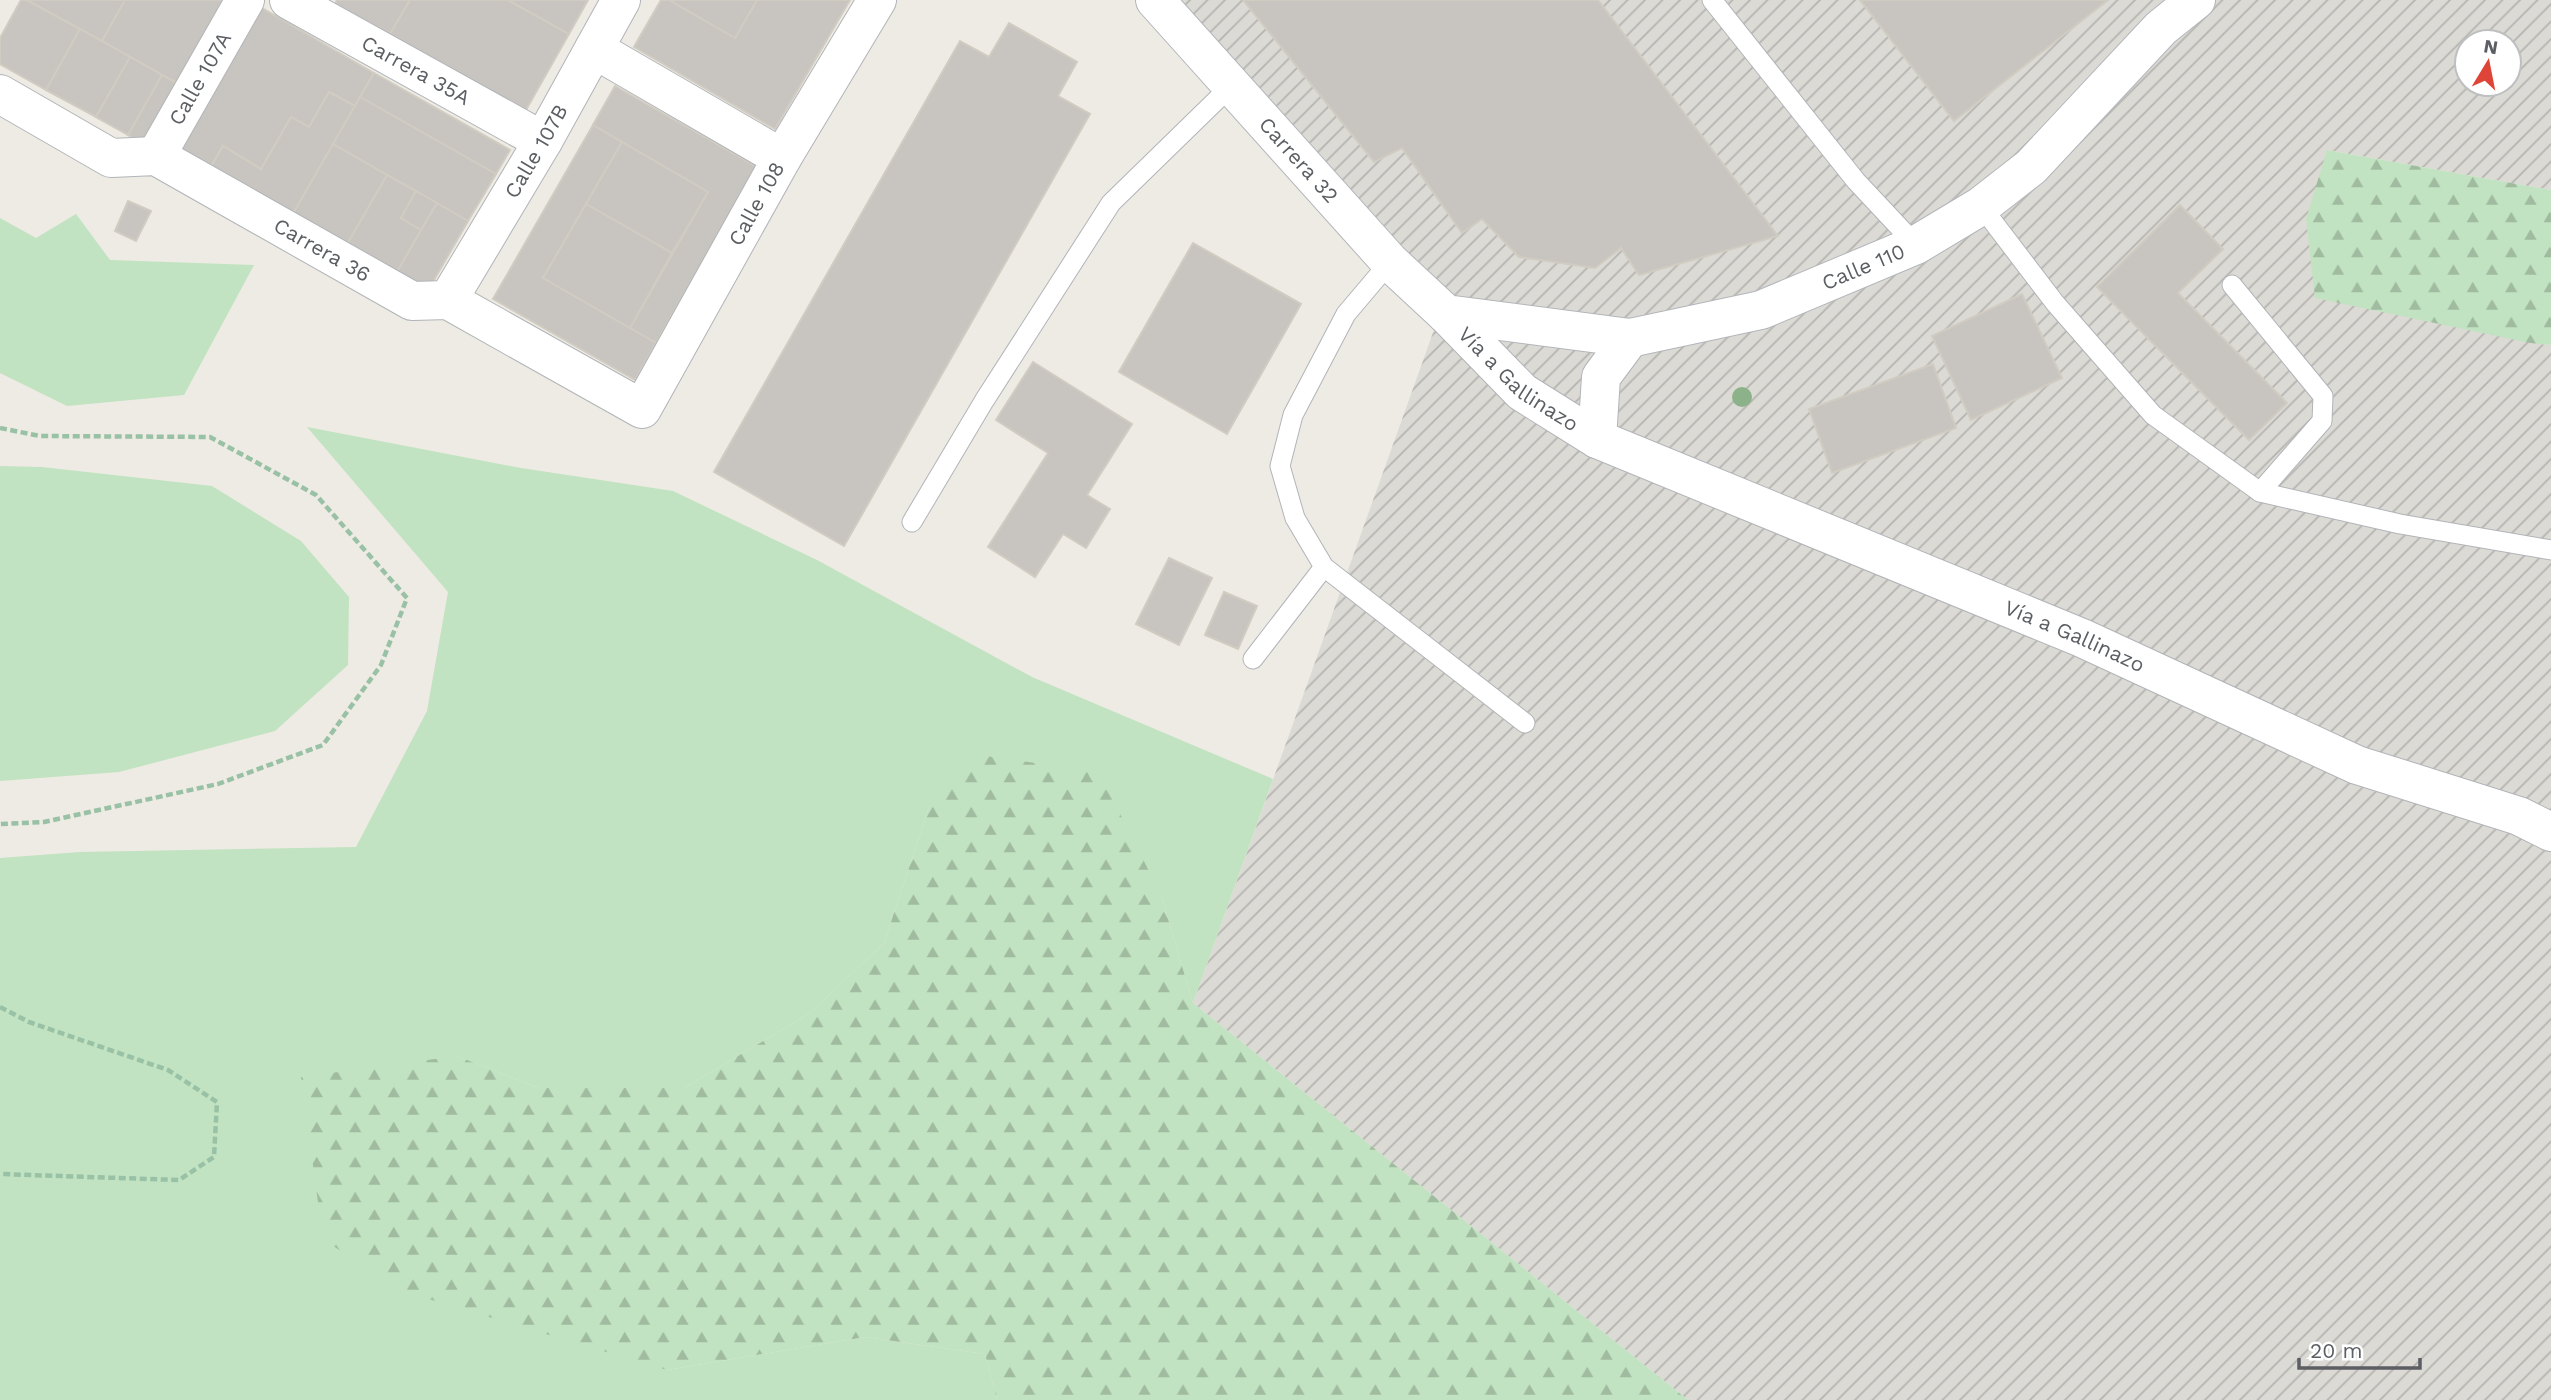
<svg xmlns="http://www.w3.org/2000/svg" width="2551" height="1400" viewBox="0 0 2551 1400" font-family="'Work Sans',sans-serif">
<defs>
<pattern id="industrial-furrows" width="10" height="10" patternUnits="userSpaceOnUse" patternTransform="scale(1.75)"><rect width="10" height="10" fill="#dcdad5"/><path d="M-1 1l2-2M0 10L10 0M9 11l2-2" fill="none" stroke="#b5b4b0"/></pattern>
<pattern id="forest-firs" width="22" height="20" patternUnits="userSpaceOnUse" patternTransform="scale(1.75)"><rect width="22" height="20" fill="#c1e3c1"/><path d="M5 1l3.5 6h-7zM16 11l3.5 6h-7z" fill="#a0bba0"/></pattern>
</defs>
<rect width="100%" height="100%" fill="#edebe3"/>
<path fill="url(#industrial-furrows)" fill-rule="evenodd" d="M1142,0h1409v190l-224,-40 203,193 21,2v1055h-863l-495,-397 246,-687zM2467,42h42v42h-42z"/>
<g fill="#c1e3c1">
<polygon points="76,214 110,260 254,265 184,395 67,406 0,373 0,218 36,238"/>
<polygon points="307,427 521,468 673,491 817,560 1032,677 1273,779 1193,1003 1161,895 930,804 884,943 810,1013 684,1088 539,1088 457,1056 667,1370 865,1337 985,1354 997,1400 0,1400 0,858 80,852 356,847 427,711 448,592"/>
<polygon points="0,466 42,467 212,486 301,541 349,597 348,665 275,731 119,772 0,781"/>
</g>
<g fill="url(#forest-firs)">
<polygon points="2327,150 2551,190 2551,345 2530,343 2315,298 2306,219"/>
<polygon points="986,756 1099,772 1161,895 1193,1003 1688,1400 997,1400 985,1354 865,1337 667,1370 398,1290 323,1239 301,1077 457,1056 539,1088 684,1088 810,1013 884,943 930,804"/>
</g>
<g fill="#c8c5c0" stroke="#d1ccc2" stroke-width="2">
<polygon points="21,0 27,0 80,29 46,90 0,64 0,38"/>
<polygon points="27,0 125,0 102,41"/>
<polygon points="125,0 223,0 177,83 102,41"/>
<polygon points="337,0 410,0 390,34 335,4"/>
<polygon points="410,0 508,0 569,34 526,110 390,34"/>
<polygon points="508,0 588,0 569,34"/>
<polygon points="661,0 669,0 735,38 757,0 850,0 775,129 634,47"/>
<polygon points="669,0 757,0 735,38"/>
<polygon points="1243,0 1598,0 1778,236 1639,275 1621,248 1595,268 1519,257 1482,219 1462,233 1402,148 1374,162"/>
<polygon points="1860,0 2108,0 1954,121"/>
<polygon points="262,8 374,73 355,106 329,92 309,127 291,117 261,169 223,146 209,170 178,153"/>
<polygon points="1009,23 1077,62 1058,96 1090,114 844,546 714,472 960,41 989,57"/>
<polygon points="80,29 130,57 96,117 46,90"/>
<polygon points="130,57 162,75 128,135 96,117"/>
<polygon points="374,73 510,150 496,174 360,97"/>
<polygon points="162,75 177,83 143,144 128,135"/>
<polygon points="615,86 757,167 656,343 630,328 708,192 593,125"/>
<polygon points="329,92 355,106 291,217 209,170 223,146 261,169 291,117 309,127"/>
<polygon points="360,97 496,174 468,221 333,144"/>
<polygon points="593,125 622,142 543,278 656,343 635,380 493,299"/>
<polygon points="622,142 708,192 672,253 586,204"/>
<polygon points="333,144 387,175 345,248 291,217"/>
<polygon points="387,175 416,191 401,218 421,230 394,277 345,248"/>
<polygon points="416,191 437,203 421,230 401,218"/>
<polygon points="128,201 151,211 136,241 115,231"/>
<polygon points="437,203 468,221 426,294 394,277"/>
<polygon points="586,204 672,253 630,328 543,278"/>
<polygon points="2180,205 2223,249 2178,293 2287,403 2249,440 2097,287"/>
<polygon points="1193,243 1301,304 1227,434 1119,372"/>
<polygon points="2022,294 2062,378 1971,420 1932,336"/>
<polygon points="1033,362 1132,424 1087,495 1110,509 1086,548 1063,534 1035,577 988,547 1048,453 996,420"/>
<polygon points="1933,364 1956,428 1832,473 1809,409"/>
<polygon points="1169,558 1212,578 1179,645 1136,624"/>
<polygon points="1224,592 1257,606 1238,649 1205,635"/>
</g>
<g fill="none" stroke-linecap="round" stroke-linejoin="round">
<defs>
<g id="service">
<polyline points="1712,0 1856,181 1916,245"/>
<polyline points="1981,206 2055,303 2153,415 2260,492 2400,524 2551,550"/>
<polyline points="1390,262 1346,314 1293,415 1280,466 1295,518 1324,567 1525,723"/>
<polyline points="2232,285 2323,396 2322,421 2260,492"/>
<polyline points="912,522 984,401 1111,203 1231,86"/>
<polyline points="1253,659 1324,567"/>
</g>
<g id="minor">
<path id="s1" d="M289,0l254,141"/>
<polyline points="594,49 782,158"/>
<path id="s2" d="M0,94l111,64 45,-2 256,145 36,-1 194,109 140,-251 95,-158"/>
<path id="s3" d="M156,156l89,-156"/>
<path id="s4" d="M448,300l95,-159 78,-141"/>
</g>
<g id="tertiary">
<path id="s5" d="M1446,314l76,78 75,47 485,199 275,127 162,51 32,16"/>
<polyline points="1597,439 1601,377 1630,338"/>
</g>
<g id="secondary">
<path id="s6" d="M1155,0l235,262 56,52 184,24 131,-28 155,-65 65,-39 50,-39 130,-139 35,-28"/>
</g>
</defs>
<use href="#service" stroke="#b1b4b8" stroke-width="21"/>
<use href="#minor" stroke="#b1b4b8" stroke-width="40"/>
<use href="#tertiary" stroke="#b1b4b8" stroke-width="40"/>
<use href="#secondary" stroke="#b2b6ba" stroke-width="40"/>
<g stroke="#99c1a5" stroke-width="4.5" stroke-dasharray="7 3.5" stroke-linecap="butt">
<polyline points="0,428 40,436 210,437 316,495 407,598 381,665 323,745 218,784 44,822 0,824"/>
<polyline points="0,1007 29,1022 168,1070 217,1102 214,1157 179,1180 0,1174"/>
</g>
<use href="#service" stroke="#fff" stroke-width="19"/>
<use href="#minor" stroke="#fff" stroke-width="38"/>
<use href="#tertiary" stroke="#fff" stroke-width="38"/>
<use href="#secondary" stroke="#fff" stroke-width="38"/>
</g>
<circle fill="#8bb288" cx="1742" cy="397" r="10"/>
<g text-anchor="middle" stroke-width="6" stroke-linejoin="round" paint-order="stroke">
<g font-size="21" fill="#5b5f63" stroke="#fff">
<text dy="7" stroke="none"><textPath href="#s1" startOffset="145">Carrera 35A</textPath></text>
<text dy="7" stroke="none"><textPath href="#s3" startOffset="89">Calle 107A</textPath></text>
<text dy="7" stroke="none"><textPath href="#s4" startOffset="173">Calle 107B</textPath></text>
<text dy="7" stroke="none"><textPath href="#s6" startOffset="215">Carrera 32</textPath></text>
<text dy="7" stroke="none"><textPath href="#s2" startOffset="961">Calle 108</textPath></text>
<text dy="7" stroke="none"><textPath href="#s2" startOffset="364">Carrera 36</textPath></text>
<text dy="7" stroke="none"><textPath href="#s6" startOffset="859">Calle 110</textPath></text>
<text dy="7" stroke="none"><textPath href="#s5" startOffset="98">Vía a Gallinazo</textPath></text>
<text dy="7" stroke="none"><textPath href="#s5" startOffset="714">Vía a Gallinazo</textPath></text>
</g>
</g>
<g transform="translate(2488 63) rotate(10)"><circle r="33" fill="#ffffff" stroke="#bdbfc1" stroke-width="2"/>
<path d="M0-5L12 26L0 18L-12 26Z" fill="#de4438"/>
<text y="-10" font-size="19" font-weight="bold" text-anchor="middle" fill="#5b5f63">N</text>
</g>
<path d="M2299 1358v10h121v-10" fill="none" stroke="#5b5f63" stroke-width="3.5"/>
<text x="2310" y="1358" font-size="21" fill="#5b5f63" stroke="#ffffff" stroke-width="5" paint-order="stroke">20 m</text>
</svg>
